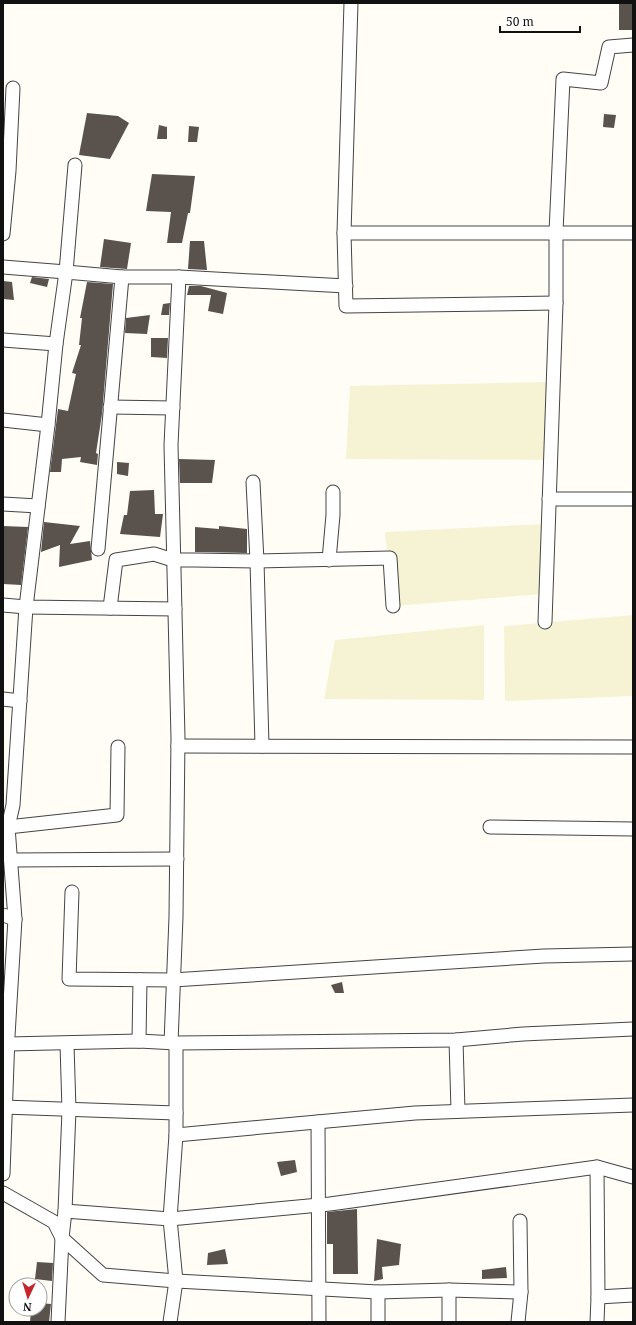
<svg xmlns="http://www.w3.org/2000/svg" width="636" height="1325" viewBox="0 0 636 1325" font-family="'Noto Serif',serif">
<rect width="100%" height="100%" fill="#fffdf5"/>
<g fill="#f6f3d4">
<polygon points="549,382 545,460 346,459 350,386"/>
<polygon points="545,524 543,594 393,606 385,532"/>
<polygon points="633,615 633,696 505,701 504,626"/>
<polygon points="484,625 484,700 324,699 335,640"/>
</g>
<g fill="#5a524d">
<rect x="619" y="3" width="14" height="27"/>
<polygon points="87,113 118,116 129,123 110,159 79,155"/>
<polygon points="604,114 616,115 614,128 603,127"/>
<polygon points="159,125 167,127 167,139 157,139"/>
<polygon points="189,126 199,127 197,142 188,142"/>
<polygon points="152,174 195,176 190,213 188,213 182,243 167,243 171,212 146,211"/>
<polygon points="104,239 131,243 127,269 100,267"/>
<polygon points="190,241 204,241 207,270 188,269"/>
<polygon points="32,277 49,279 47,287 30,283"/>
<polygon points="3,281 12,282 14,300 3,299"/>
<polygon points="87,282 113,284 102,414 96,453 98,454 97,465 80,462 81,457 62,459 61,472 50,472 58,409 68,411 76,374 72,373 81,345 79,345 82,318 80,318"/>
<polygon points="189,286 201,286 227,293 223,314 208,311 211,295 187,295"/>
<polygon points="170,303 169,315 161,315 163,304"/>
<polygon points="150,315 147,334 125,333 126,318"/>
<polygon points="151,338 168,338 167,358 151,357"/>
<polygon points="179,459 215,460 212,483 180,483"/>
<polygon points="117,462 129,463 128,476 117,474"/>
<polygon points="154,490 155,514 163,514 160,537 120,534 124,515 127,515 130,491"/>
<polygon points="44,522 80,526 70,544 90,541 92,560 59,567 60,545 41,552"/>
<polygon points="3,526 28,527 21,585 3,584"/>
<polygon points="219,526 247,529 247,553 195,552 195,527 219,529"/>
<polygon points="342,982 344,993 335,993 331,985"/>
<polygon points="295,1160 297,1172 281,1176 277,1162"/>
<polygon points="357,1209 358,1274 333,1274 333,1244 327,1244 327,1212"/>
<polygon points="377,1239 401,1244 399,1265 382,1267 383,1279 374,1281"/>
<polygon points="225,1249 228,1264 207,1265 208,1253"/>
<polygon points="37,1262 53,1263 52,1281 35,1279"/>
<polygon points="506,1267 507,1278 482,1279 482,1270"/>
<polygon points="40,1303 51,1304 49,1322 30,1322 31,1309 40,1310"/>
</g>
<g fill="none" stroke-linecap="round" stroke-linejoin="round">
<defs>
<g id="minor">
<polyline points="351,3 344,233 346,306 556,303"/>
<polyline points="344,233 633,233"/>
<polyline points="3,234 9,171 13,88"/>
<polyline points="3,267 66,272 75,165"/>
<polyline points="179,277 346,286"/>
<polyline points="3,340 56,344"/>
<polyline points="110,407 173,408"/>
<polyline points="3,420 48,425"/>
<polyline points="253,482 257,561 262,746"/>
<polyline points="549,499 633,499"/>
<polyline points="3,504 38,506"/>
<polyline points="98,549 122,277"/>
<polyline points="329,560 333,515 333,492"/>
<polyline points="3,605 26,607 175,609"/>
<polyline points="110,608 116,560 154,554 173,560 194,560 257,561 390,558 393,606"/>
<polyline points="545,622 556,303 556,232 563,79 601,83 609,47 633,45"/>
<polyline points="3,699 20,701"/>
<polyline points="178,746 633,747"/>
<polyline points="8,827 117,815 118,747"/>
<polyline points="490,827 633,829"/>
<polyline points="11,860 177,859"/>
<polyline points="72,892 69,979 173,980 544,956 633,954"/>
<polyline points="3,915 15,919"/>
<polyline points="456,1040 458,1111"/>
<polyline points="139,1041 140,980"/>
<polyline points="8,1044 139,1041 176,1043 456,1040 523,1034 633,1029"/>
<polyline points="3,1107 176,1113"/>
<polyline points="318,1122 319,1322"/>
<polyline points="176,1135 415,1113 633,1105"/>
<polyline points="597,1167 598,1297 597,1322"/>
<polyline points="3,1174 8,1036 15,919 8,827 13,805 26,607 48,425 56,344 66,272 122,277 179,277 171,445 178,738 176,917 171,1043"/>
<polyline points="3,1193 54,1222 62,1238 103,1275 176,1281 378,1292 449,1290 521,1292"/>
<polyline points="65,1211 69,1110 67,1044"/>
<polyline points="378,1292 378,1322"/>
<polyline points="598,1297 633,1295"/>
<polyline points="58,1322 62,1238 65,1211 170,1219 330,1204 597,1167 633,1177"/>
<polyline points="170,1322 176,1281 170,1219 176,1135 176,1043"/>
<polyline points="449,1322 449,1290"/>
<polyline points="518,1322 521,1292 520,1221"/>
</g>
</defs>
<use href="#minor" stroke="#444" stroke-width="15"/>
<use href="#minor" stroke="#fff" stroke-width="13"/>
</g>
<rect width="636" height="1325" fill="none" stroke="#111111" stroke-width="8"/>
<g transform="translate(28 1297) rotate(184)"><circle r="19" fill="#ffffff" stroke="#a0a0a0"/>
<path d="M0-3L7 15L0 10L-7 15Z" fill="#c4262e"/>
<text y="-6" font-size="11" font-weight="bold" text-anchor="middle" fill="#111111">N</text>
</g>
<path d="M500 26v6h80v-6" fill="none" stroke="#111111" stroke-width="2"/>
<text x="506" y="26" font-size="12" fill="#111111" stroke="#ffffff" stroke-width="3" paint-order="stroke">50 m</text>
</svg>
